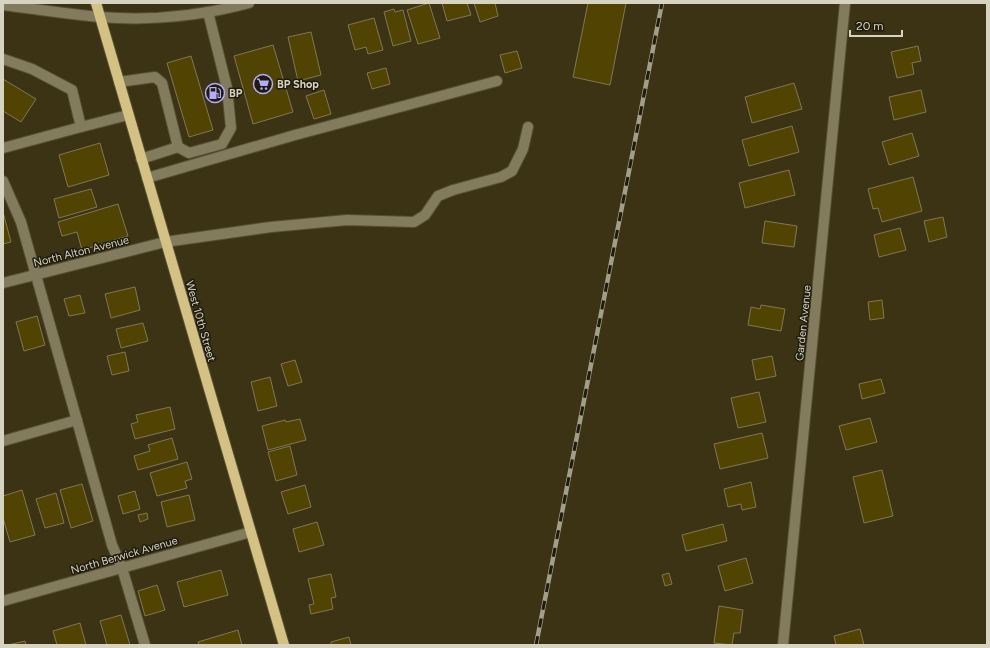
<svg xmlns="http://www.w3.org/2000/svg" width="990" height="648" viewBox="0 0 990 648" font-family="Figtree,sans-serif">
<rect width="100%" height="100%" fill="#3b3314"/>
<g fill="#514301" stroke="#807756">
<polygon points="429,3 440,38 418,44 407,10"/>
<polygon points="442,3 467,3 471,15 447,21"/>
<polygon points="474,3 495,3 498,16 480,22"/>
<polygon points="588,3 626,3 610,85 573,77"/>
<polygon points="394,9 395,12 403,10 411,41 393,46 384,12"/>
<polygon points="374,18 383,50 368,54 366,47 355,50 348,25"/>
<polygon points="311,32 321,75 298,81 288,37"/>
<polygon points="273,45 293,112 253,124 234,56"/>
<polygon points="918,46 921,61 912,63 914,74 897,78 891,52"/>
<polygon points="517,51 522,68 505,73 500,55"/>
<polygon points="191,56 213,130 189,137 167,63"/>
<polygon points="386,68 390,84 372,89 367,73"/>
<polygon points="3,79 36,99 21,122 3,111"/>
<polygon points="794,83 802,109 752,123 745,97"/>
<polygon points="324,90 331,114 314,119 306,96"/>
<polygon points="921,90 926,112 894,120 889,97"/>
<polygon points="792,126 799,152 749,166 742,140"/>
<polygon points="912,133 919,156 889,165 882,142"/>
<polygon points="100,143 109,175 68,187 59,155"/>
<polygon points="789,170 795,195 745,208 739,183"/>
<polygon points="913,177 922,211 882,222 878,208 873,209 868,189"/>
<polygon points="91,189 97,207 59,218 54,199"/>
<polygon points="118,204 128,236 82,250 77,232 62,236 58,222"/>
<polygon points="3,212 11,242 3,244"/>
<polygon points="943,217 947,237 929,242 924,221"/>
<polygon points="765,221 797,226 794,247 762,243"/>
<polygon points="900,228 906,250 879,257 874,235"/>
<polygon points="135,287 140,310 111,318 105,294"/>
<polygon points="80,295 85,313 69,316 64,299"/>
<polygon points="882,300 884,318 870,320 868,302"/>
<polygon points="761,305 785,309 781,331 748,325 751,307 760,309"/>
<polygon points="37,316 45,345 24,351 16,322"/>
<polygon points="143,323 148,341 121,348 116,329"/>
<polygon points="125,352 129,371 112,375 107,356"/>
<polygon points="772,356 776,376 756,380 752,360"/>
<polygon points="295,360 302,382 288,386 281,364"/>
<polygon points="270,377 277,406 258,411 251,382"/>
<polygon points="881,379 885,393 862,399 859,384"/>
<polygon points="759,392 766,422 738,428 731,398"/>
<polygon points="170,407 175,429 135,439 131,424 138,422 136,415"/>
<polygon points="870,418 877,442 846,450 839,426"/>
<polygon points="300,419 306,440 268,450 262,426 285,420 286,422"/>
<polygon points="762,433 768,458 720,469 714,444"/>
<polygon points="172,438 178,459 138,470 134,456 150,451 148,445"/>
<polygon points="290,446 297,475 276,481 268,452"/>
<polygon points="187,462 192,479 185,481 187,488 157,496 150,473"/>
<polygon points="882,470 893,516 864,523 853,477"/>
<polygon points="751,482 756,507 742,510 741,504 728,507 724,489"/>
<polygon points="82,484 93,521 71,528 60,490"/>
<polygon points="305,485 311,507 288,514 281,492"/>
<polygon points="22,490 35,535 10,542 3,518 3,496"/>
<polygon points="135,491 140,509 123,514 118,496"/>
<polygon points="56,493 64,523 45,528 36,499"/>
<polygon points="189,495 195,520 167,527 161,502"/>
<polygon points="147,513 148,519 140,522 138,515"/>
<polygon points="317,522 324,545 299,552 293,529"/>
<polygon points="723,524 727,541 686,551 682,535"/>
<polygon points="746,558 753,583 725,591 718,566"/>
<polygon points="221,570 228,595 184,607 177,582"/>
<polygon points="669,573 672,584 665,586 662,575"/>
<polygon points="331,574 336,597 331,598 333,609 311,614 309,605 314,604 308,579"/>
<polygon points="157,585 165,610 145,616 138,591"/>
<polygon points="719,606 743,610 740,633 734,633 732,645 714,643"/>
<polygon points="121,615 130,645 107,645 100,621"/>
<polygon points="80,623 86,645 57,645 53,631"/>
<polygon points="860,629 864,645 836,645 834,636"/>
<polygon points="238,630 242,645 199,645 198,642"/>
<polygon points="349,637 351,645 331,645 331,642"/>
<polygon points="25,641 26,645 8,645"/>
</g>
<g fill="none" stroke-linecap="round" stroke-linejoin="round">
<defs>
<g id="minor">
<path d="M3,5c32,4 65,9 97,12 50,4 101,-1 149,-14"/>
<polyline points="3,59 32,69 72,90 81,127 128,115"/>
<polyline points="119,82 155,77 162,83 178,147 141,159"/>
<polyline points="178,147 189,153 222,144 231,128 227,88 208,12"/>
<polyline points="3,148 81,127"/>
<polyline points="147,178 295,135 497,81"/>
<polyline points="3,181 21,222 112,545 122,568 145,645"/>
<polyline points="3,283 165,242 271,227 347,220 414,222 425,215 438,196 453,190 501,177 512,171 523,149 528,127"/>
<polyline points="3,441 77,420"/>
<polyline points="3,601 251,532"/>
<polyline points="783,645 845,3"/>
</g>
<polyline id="major" points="96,3 284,645"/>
</defs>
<use href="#minor" stroke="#575033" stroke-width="12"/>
<use href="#major" stroke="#575033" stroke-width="12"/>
<use href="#minor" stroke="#837b5d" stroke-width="10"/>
<use href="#major" stroke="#d3c283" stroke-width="10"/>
<defs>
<polyline id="rail" points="536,645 662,3"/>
</defs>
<use href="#rail" stroke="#a39e88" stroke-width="4.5"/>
<use href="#rail" stroke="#1f1b0e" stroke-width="3" stroke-dasharray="9" stroke-linecap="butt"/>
</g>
<defs>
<symbol id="supermarket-ring" viewBox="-11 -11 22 22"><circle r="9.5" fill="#1f1b0e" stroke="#b3adf9" stroke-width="1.5"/><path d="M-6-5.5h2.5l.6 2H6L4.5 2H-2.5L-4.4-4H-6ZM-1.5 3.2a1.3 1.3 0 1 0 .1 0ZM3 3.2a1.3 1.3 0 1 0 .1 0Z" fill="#b3adf9"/></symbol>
<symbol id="fuel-ring" viewBox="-11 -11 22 22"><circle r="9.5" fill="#1f1b0e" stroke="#b3adf9" stroke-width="1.5"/><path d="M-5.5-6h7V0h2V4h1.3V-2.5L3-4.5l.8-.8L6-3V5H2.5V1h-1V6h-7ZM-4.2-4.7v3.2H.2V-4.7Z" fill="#b3adf9"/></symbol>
</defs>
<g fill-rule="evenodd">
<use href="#supermarket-ring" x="252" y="73" width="22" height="22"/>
<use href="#fuel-ring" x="204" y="82" width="22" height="22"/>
</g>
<g text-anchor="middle" stroke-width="3" stroke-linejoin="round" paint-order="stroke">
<g font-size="11" font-weight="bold" fill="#d7d3c1" stroke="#1f1b0e" text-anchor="start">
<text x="277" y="88">BP Shop</text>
<text x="229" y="97">BP</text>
</g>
<g font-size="11" fill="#d7d3c1" stroke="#1f1b0e">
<text transform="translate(81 251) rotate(-14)" y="4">North Alton Avenue</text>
<text transform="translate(201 321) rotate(74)" y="4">West 10th Street</text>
<text transform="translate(803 323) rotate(-84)" y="4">Garden Avenue</text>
<text transform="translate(124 555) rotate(-16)" y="4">North Berwick Avenue</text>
</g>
</g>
<rect width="990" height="648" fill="none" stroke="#d7d3c1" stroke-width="8"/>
<path d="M850 30v6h52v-6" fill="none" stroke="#d7d3c1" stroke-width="2"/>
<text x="856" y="30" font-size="12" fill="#d7d3c1" stroke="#1f1b0e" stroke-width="3" paint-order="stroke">20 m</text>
</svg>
